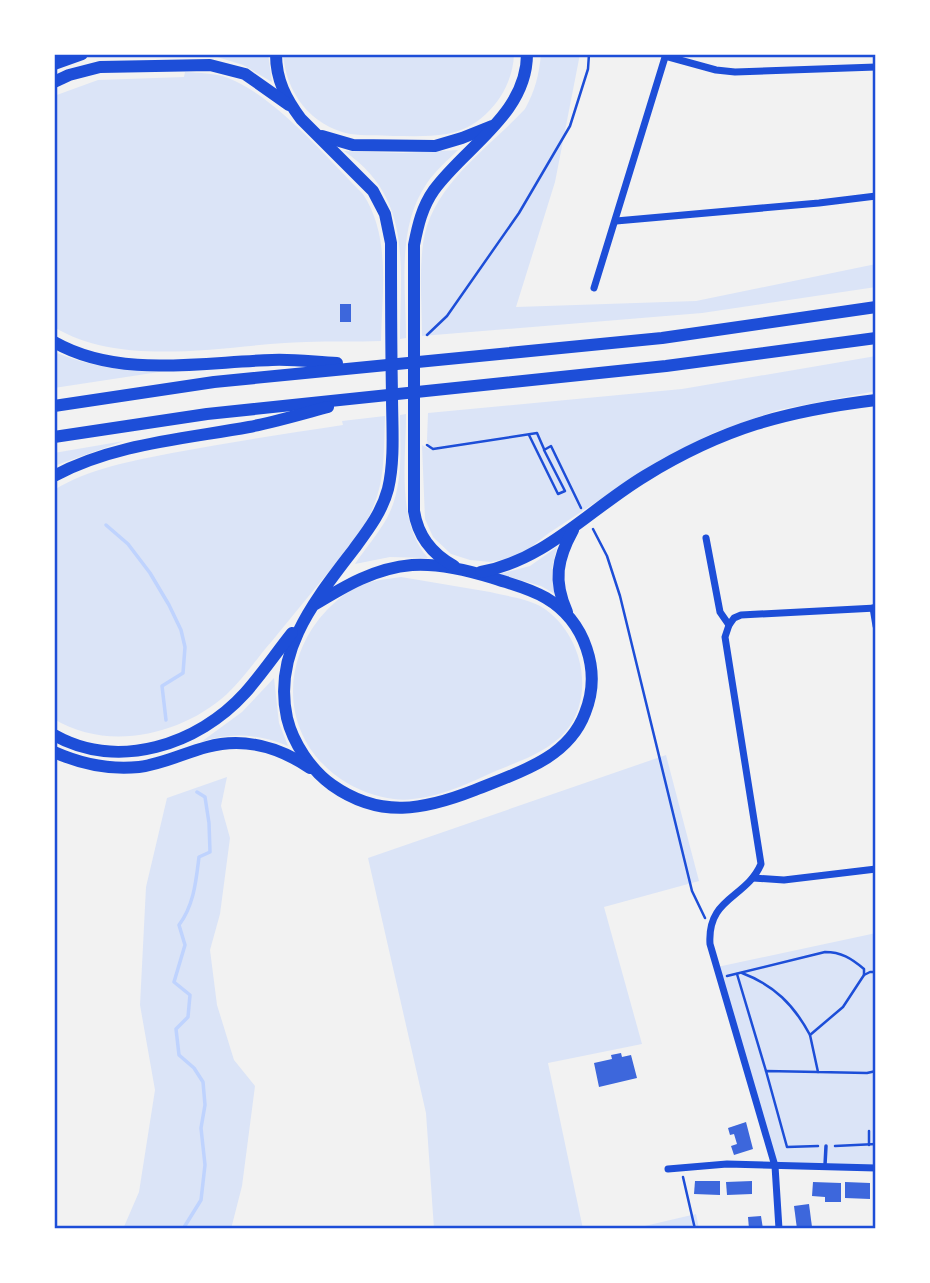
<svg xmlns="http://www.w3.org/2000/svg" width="930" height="1283" viewBox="0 0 930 1283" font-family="'Source Serif 4',serif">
<rect width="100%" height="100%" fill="#f2f2f2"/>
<g fill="#dbe4f7">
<polygon points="218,54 268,54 272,82 243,65 211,55"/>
<path d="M283,54h231c-1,37 -30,74 -67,80 -17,3 -37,2 -54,2 -14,-1 -29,0 -43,-2 -39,-8 -64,-41 -67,-80z"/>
<path d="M541,54h39l-25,128 -39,125 180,-6 180,-37v23l-174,26 -280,23c0,-30 -3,-62 1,-92 8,-59 64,-94 102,-135 10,-18 14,-34 16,-55z"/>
<path d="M185,72c14,1 30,1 43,6 47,18 99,80 135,116 28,43 19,97 18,147 -25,1 -50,0 -75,1 -78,2 -181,28 -252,-15v-231l44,-16 86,-3z"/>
<path d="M458,150c-11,11 -22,20 -31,33 -31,45 -21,103 -21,155l-6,1c0,-73 13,-141 -56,-188l59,2z"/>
<path d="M54,352c35,14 68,19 105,20l-105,16z"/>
<polygon points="876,356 876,391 778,410 713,433 660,460 549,533 526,551 510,558 491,562 470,560 451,554 433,537 425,519 422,445 429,449 427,440 428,413 682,389"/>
<path d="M406,414c0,46 -10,108 22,144l-38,-1 -35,7c10,-15 23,-30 32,-46 17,-32 13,-68 13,-103z"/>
<path d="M385,416c-2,54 1,75 -28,122 -29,34 -57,69 -85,103 -15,17 -28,37 -45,53 -45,41 -119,58 -173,25v-229c36,-22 78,-29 118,-37 57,-11 113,-19 171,-28l-1,-4z"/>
<polygon points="124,441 54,466 54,453"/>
<polygon points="557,547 552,569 555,594 541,586 499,574 530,566"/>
<path d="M401,577c30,5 59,10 89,15 16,4 35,6 50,14 41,24 57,87 26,125 -18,21 -44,29 -68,39 -27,12 -55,26 -85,29 -22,3 -47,-5 -66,-16 -60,-36 -71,-109 -28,-164 11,-13 24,-26 41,-33 13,-6 27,-7 41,-9z"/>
<path d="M274,678l5,45 9,23c-29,-12 -57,-14 -87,-4l41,-30z"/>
<polygon points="666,755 699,881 604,907 642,1044 548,1063 583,1229 434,1229 426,1113 368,858"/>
<polygon points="227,777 221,806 230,838 220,914 210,950 217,1005 234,1060 255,1086 242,1186 231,1229 123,1229 139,1192 155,1090 140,1005 146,887 167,798"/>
<polygon points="876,933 876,1168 775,1166 717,967"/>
<polygon points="696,1214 699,1229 632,1229"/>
</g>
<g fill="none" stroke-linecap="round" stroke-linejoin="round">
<g stroke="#bfd3fe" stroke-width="3.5">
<polyline points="106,525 128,544 150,573 169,605 181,630 185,647 183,673 162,686 166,720"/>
<path d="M183,1229l18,-29 4,-35 -4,-37 4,-23 -2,-23 -9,-14 -15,-13 -3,-26 12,-12 2,-22 -16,-13 11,-37 -6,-20c15,-20 17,-44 20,-68l11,-5 -1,-29 -4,-26 -8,-5"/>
</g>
</g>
<g fill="#3d67dc">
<rect x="340" y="304" width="11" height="18"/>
<polygon points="621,1053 622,1057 631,1055 637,1078 599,1087 594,1063 612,1059 611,1055"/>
<polygon points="746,1122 753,1149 734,1155 731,1146 737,1144 734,1134 730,1135 728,1128"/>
<polygon points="695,1181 720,1181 720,1195 694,1194"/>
<polygon points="752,1181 752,1194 727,1195 726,1182"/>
<polygon points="813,1182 841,1183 841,1202 825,1202 825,1197 812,1196"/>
<polygon points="845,1182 870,1183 870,1199 845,1198"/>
<polygon points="809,1204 812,1227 797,1229 794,1206"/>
<polygon points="761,1216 763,1229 749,1229 748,1217"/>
</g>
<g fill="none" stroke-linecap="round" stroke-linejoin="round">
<g stroke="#1d4ed8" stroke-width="2.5">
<polyline points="427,335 447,316 519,213 570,126 588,69 589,54"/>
<polyline points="529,435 558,494 565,491 544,450 551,446 581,508"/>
<polyline points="427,445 433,449 537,433 544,449"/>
<polyline points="593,529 607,556 620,596 692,891 705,918"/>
<polyline points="876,972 870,972 864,975 843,1007 810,1035 818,1072 867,1073 876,1071"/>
<path d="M742,973c32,12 52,32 68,62"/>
<polyline points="737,974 766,1071"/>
<path d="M727,976l98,-24c16,0 26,6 39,17v6"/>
<polyline points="818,1072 766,1071 787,1147 818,1146"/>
<polyline points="869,1131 869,1145"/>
<polyline points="835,1146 876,1144"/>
<polyline points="683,1177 695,1229"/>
</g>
<polyline stroke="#1d4ed8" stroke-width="3.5" points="825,1165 826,1146"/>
<g stroke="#1d4ed8" stroke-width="7">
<polyline points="665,56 716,70 735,72 876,67"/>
<polyline points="616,221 819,203 876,196"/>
<polyline points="594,288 666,54"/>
<path d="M706,538l14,74 9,13 -4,12 36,227c-15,35 -54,33 -51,80l65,222 4,63"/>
<polyline points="873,608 876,626"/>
<polyline points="729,625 734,618 741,615 876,608"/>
<polyline points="753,878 784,880 876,869"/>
<polyline points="668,1169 727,1164 876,1168"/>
</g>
<g stroke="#1d4ed8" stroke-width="12">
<path d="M276,54c0,26 10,45 25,65l72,72 12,23 6,29c0,51 0,101 1,152 0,30 3,65 -4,94 -6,23 -20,41 -34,60 -38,50 -82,102 -67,169 6,25 24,52 45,67 48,34 92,25 143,5 42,-17 93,-31 110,-77 17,-42 0,-92 -39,-115 -17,-10 -35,-14 -53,-20 -26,-8 -54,-15 -81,-13 -37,3 -67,21 -98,40"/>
<polyline points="54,64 82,54"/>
<polyline points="54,82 69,75 100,67 210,65 245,74 289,105"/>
<polyline points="322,136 353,145 435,146 462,138 492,126"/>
<path d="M54,342c65,37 147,20 218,18 21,-1 43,2 65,3"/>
<polyline points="54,406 214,382 662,338 876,307"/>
<polyline points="54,437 207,414 666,366 876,338"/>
<path d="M54,476c59,-32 130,-37 195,-49 26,-5 53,-13 79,-20"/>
<path d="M454,566c-22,-12 -36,-29 -40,-55v-266c4,-20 8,-38 20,-55 31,-43 93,-76 93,-136"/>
<path d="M481,572c65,-12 109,-63 164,-96 78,-48 141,-65 231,-76"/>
<path d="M567,612c-14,-31 -10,-53 6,-82"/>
<path d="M54,735c64,36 144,10 191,-42 17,-19 31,-40 47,-60"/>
<path d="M54,752c27,12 56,18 85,15 24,-3 45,-14 68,-20 36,-10 72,0 103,21"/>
</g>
</g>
<rect width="930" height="1283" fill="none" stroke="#ffffff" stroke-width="112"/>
<rect x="56" y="56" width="818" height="1171" fill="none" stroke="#1d4ed8" stroke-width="2.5"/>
</svg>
